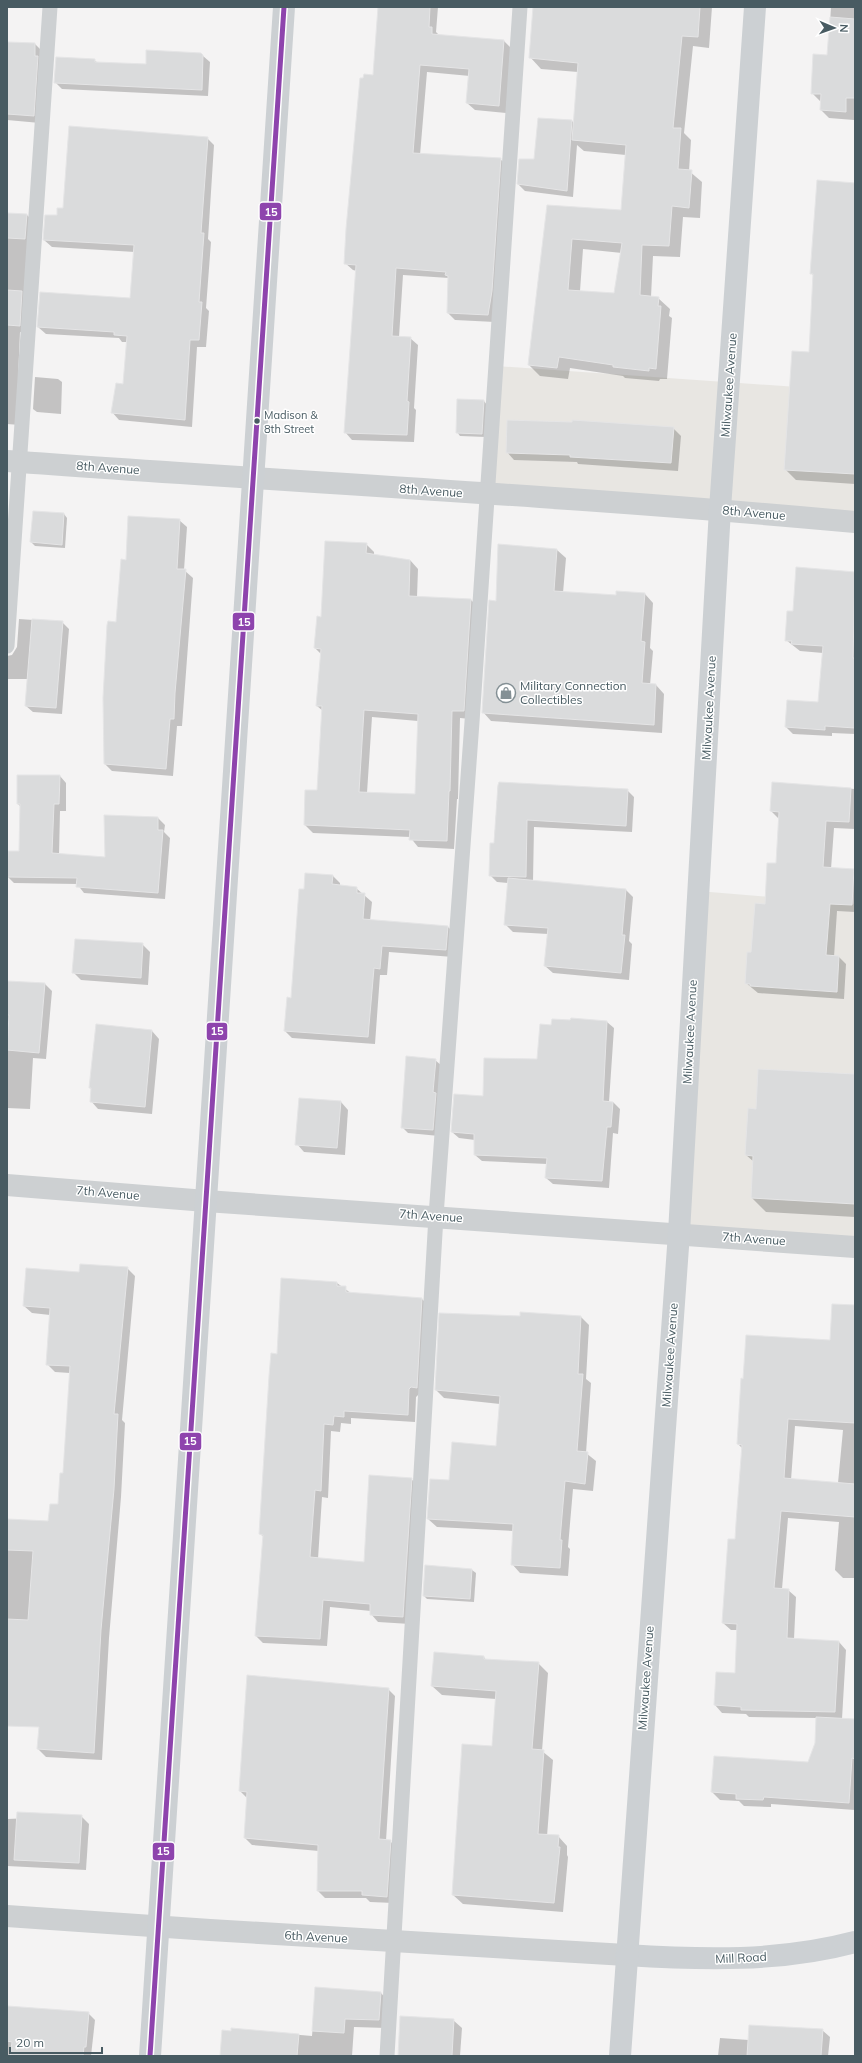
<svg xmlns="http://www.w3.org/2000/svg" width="862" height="2063" viewBox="0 0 862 2063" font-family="Mulish,sans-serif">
<rect width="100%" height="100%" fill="#f4f3f3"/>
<g fill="#e8e6e2">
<polygon points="496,366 855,391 855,522 488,495"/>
<polygon points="698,891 855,904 855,1247 679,1233"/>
</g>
<g fill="#0003" fill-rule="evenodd">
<polygon points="379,7 438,7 436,32 440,36 504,41 511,48 506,113 475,110 467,103 470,76 427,72 420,155 500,159 508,166 495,322 455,320 448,313 449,278 403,275 399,337 410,338 418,345 414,408 416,410 414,442 352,440 345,432 357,271 353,270 345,263 374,76"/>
<path d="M534,7h178l-3,41 -16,-2 -9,87 7,7 -2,31 13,11 -2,36 -17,-1 -3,40 -27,-1 -2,41 7,1 12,11 -1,7 3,2 -5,61h-7l-1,2 -34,-3 -2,-2 -53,-8 -2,11 -28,-3 -11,-11 19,-159 74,5 4,-56 -42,-4 -7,-6 -4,52 -48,-6 -7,-7 17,-24 37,-39 2,2 4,-51 -37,-3 -11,-12zM583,249l39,4 -7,41 -35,-3z"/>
<polygon points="831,7 855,7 854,120 829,118 821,110 821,102 812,93 828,56"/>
<polygon points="7,43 35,44 42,51 40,123 7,120"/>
<polygon points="203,56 210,62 208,96 62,89 55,82 94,60 98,63 146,65"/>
<polygon points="207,138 214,145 208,239 211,242 206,308 209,311 206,347 197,347 192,427 119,420 112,412 124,385 128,342 122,342 119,338 46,334 38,327 130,299 135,252 52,247 44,240 64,209"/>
<polygon points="855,184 855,484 796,480 785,469 809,353 814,276 811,273"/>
<polygon points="7,214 27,215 34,222 26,333 20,332 18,378 20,425 7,424"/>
<polygon points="35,377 58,379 62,382 61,414 37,412 33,409"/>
<polygon points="484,401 487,405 486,437 460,436 457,432"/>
<polygon points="673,428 681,436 678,471 578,464 577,462 514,460 507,452"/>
<polygon points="64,514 67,518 65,548 35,546 31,542"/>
<polygon points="179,520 187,527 184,570 193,578 182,726 177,726 173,776 112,771 105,764 117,623"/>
<path d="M366,544l8,8v3l36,5 8,9 -1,28 54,3 8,8 -8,111 -11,-1 -2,81h-1l-3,50 -36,-2 -8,-10 -97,-4 -8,-8 13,-34 5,-80 -6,-5 5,-51 -7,-7 3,-31 4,1zM372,717l46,4 -2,74 -49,-2z"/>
<polygon points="557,550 566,558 563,593 617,596 645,594 653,603 650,648 653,651 650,685 656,685 664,694 662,733 491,721 483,712 497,602"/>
<polygon points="797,568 855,573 855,734 832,733 832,736 793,734 786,727 819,703 823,653 800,651 786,640 794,612"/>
<polygon points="19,619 62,622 69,629 62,714 33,712 26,706 28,679 7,679 7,656 12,655 17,647"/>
<polygon points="60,776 66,783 66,811 60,811 59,855 106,858 158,818 165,825 164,832 170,838 165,899 84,893 77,884 14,883 7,876 20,853 21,807 18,804"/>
<polygon points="773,783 855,789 855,829 834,828 831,869 855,872 855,912 837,911 834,957 839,957 846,964 844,999 758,993 746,983 752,953 777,864 779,819 771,811"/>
<polygon points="498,785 627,790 634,797 632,832 534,827 533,881 626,890 633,897 629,941 632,944 629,980 553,973 545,966 548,934 513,932 505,924 508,883 497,882 490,875 494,844"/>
<polygon points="333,876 340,883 340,886 356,888 372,902 370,921 448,927 455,934 453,957 389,952 387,975 380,975 375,1044 292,1038 285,1031 292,999 305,890"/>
<polygon points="142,944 150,952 148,985 81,980 73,972"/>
<polygon points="7,982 45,984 52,991 46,1059 33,1058 30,1109 7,1108"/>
<polygon points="553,1020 607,1022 614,1028 609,1102 613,1102 620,1109 618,1134 613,1133 609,1188 553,1184 546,1178 547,1164 482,1161 475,1155 475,1140 459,1138 452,1132 484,1097 537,1060 552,1026"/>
<polygon points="152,1031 159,1039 152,1114 98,1109 91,1101 92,1090 90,1088"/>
<polygon points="435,1060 442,1066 439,1136 408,1133 402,1127"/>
<polygon points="855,1075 855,1217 766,1212 752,1198 754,1162 746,1155 757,1110"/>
<polygon points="341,1102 348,1110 345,1155 304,1152 297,1144"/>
<polygon points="127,1268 135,1276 122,1420 125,1423 121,1497 109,1638 102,1760 46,1757 38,1749 43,1676 7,1662 7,1520 49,1522 59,1505 63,1474 70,1373 55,1372 47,1364 50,1315 32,1313 24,1306 80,1273"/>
<polygon points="337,1283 352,1294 422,1299 429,1306 419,1394 416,1397 415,1422 351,1418 351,1424 341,1423 340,1432 331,1431 328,1498 322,1497 318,1559 365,1563 411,1479 419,1486 410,1624 378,1622 371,1614 371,1611 330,1607 327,1646 263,1643 256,1636 264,1537 260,1534 277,1355"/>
<path d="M855,1306v272h-12l-8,-8 4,-48 -51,-4 -6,71 6,1 8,7 -2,42 45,3 7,8 -4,69 13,1v90l-84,-6v3l-27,-1 -5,-5 -19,-1 -8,-8 96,-29 8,-20 1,-25 -68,-1 -3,-3 -24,-1 -7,-8 1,-32 20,1 2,-44h-7l-8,-7 13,-83 7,-91 -5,-5 93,-103zM795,1426l48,4 -5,53 -47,-3z"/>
<polygon points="521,1317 581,1317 589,1325 586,1379 591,1383 586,1453 596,1461 593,1491 573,1489 568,1547 570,1549 568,1576 520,1573 512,1564 514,1531 437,1527 428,1519 450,1481 497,1447 500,1404 444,1398 436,1390"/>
<polygon points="426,1566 472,1570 476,1573 474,1602 427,1599 424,1596"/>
<polygon points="484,1657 486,1660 538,1663 548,1673 542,1751 553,1760 547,1836 558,1836 567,1846 567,1855 568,1857 563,1912 463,1904 453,1895 492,1747 496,1699 442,1695 432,1686"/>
<polygon points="388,1689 395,1696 386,1841 390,1841 397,1848 394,1903 370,1902 366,1898 325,1898 318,1891 319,1851 252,1845 245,1838 247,1798 240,1791"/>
<polygon points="81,1816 89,1824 86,1870 7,1866 7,1819"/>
<polygon points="316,1988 381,1993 389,2002 387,2028 354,2027 352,2056 221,2056 232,2029 312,2036"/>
<polygon points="7,2008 88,2013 95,2020 91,2056 7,2056"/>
<polygon points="453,2020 462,2028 460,2056 399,2056"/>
<polygon points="822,2030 830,2037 828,2056 718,2056 720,2038 749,2040"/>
</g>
<g fill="#dadbdc" stroke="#e5e5e6" fill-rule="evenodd">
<polygon points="378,7 430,7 429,27 432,27 432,34 504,40 499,106 466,103 469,69 420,65 413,153 501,158 492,291 488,315 447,313 448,276 445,275 446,272 396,268 392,336 411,337 407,401 409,402 407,435 344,433 356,265 344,264 346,229 360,78 363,78 364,74 373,75"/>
<path d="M533,7h167l-2,30 -16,-1 -9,92h8l-3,41 14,1 -3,38 -17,-2 -3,40 -27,-1 -2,50 19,2 -1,9h3l-5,63 -7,-1v3l-36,-4v-2l-54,-8 -2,11 -29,-3 19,-160 74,5 5,-65 -54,-5 6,-77 -49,-5zM572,239l50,4 -8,50 -46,-3z"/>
<polygon points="830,17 855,19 855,98 846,98 846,112 820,110 821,94 811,94 813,54 827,55"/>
<polygon points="7,42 35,43 35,56 38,56 34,116 7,114"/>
<polygon points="146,50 201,53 203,55 202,90 54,83 56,57 95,59 95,62 146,64"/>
<polygon points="538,118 572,120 567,191 517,184 519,159 534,159"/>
<polygon points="69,126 208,137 201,233 204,233 199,302 202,302 199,340 190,340 185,420 111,413 116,383 123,384 127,336 114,335 114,332 37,327 40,292 130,298 134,245 43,240 45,215 57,215 57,208 63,208"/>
<polygon points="817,180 855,183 855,474 784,470 792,351 809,352 813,274 810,274"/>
<polygon points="7,213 27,214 25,239 7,238"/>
<polygon points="7,290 22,291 20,326 7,325"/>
<polygon points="457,399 484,400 482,434 456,433"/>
<polygon points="507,420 572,422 572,420 674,427 671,463 570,457 570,455 506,453"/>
<polygon points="33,511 64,513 62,545 30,542"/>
<polygon points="128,516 180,519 177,569 186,569 175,693 174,719 170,719 166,769 104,764 103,698 107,625 108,621 116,622 121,559 126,560"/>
<path d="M325,541l42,2 -1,10 44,7 -1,36 62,3 -7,112h-12l-2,80h-1l-2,50 -38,-1 1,-10 -106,-5 1,-35h12l5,-84h-6l5,-57 -7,-1 3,-32 4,1zM364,710l54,4 -3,80 -56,-2z"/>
<polygon points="498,544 557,549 554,591 616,595 616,591 645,593 641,641 645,642 642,683 656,684 654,725 482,713 489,600 496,601"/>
<polygon points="796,567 855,572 853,658 855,658 855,728 825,726 825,730 785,727 787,700 818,702 823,646 791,644 792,641 785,641 787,611 793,611"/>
<polygon points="32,619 63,621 56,708 25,706"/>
<polygon points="17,775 60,775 59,804 54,804 52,853 105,857 104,815 158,817 158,830 163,830 158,893 76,887 77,878 7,877 8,851 19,851 20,804 17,804"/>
<polygon points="499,782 628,789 626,826 527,820 526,877 489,876 490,843 494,843 498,785"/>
<polygon points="772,782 851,788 849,822 826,821 823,867 854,869 852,905 830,904 826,955 839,956 837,992 750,986 750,984 745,984 747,952 751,952 755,903 765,904 767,863 776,863 779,812 770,811"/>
<polygon points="305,873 333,875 332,884 357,887 357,893 365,893 363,919 448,926 446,950 382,946 380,969 374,968 368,1037 284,1031 287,997 291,998 299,889 304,889"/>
<polygon points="508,878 626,889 622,935 625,935 621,973 544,966 548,928 504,925"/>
<polygon points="75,939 143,943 141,978 72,973"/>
<polygon points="7,981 45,983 39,1053 7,1050 9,1015 7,1015"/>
<polygon points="571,1018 607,1021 603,1101 613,1102 611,1127 607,1127 602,1181 545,1178 547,1158 474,1155 474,1134 451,1132 454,1094 483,1096 484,1058 537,1059 540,1024 551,1025 552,1019 570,1020"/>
<polygon points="96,1024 152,1030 145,1107 90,1102 91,1088 89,1088"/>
<polygon points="406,1056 436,1059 433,1092 436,1093 433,1130 401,1128"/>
<polygon points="758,1069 855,1074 855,1204 751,1198 753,1156 745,1155 748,1108 756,1109"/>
<polygon points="299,1098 341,1101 337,1148 295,1145"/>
<polygon points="80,1264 128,1267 114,1414 118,1414 114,1489 101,1630 94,1753 37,1749 39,1727 7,1726 7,1619 28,1620 33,1551 7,1550 7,1519 48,1521 50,1504 58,1504 60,1473 63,1473 70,1366 46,1365 50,1308 23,1306 26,1268 79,1272"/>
<polygon points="281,1278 337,1282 337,1286 346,1286 346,1292 422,1298 417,1388 411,1387 409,1389 408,1415 344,1411 344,1417 334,1416 333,1425 324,1424 321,1491 315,1490 310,1557 364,1562 369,1475 412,1478 403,1617 370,1615 370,1604 323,1600 320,1639 255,1636 263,1535 259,1534 269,1376 271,1353 277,1354"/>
<polygon points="832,1304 855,1305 855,1423 788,1419 784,1478 855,1484 855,1517 781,1511 774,1588 789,1589 787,1638 839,1641 835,1712 741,1710 741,1707 714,1705 716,1672 735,1673 737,1624 722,1623 728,1539 735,1539 736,1523 742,1445 737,1444 741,1378 743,1379 746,1335 830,1340"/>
<polygon points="520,1312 581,1316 578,1374 583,1374 577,1451 588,1452 585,1484 565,1481 560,1540 562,1540 560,1568 511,1565 513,1524 427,1519 430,1479 449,1480 452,1442 496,1446 500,1396 435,1390 439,1313 520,1316"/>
<polygon points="425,1565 472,1569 470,1599 423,1596"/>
<polygon points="434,1652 484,1656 484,1659 539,1662 532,1749 544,1750 538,1834 559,1835 558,1847 560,1847 554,1903 452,1895 462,1744 492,1746 496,1691 431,1686"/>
<polygon points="247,1675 389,1688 379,1839 391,1840 387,1897 362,1895 362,1891 317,1891 318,1845 244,1838 247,1792 239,1791"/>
<polygon points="816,1717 855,1719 855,1759 852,1758 849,1803 764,1797 763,1800 736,1799 736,1794 711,1792 714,1756 808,1762 815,1743"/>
<polygon points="17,1812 82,1815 79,1863 14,1860"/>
<polygon points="315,1987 381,1992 379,2020 345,2019 344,2033 312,2031"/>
<polygon points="7,2006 89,2012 86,2047 84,2047 83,2056 10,2056 12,2042 7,2041"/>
<polygon points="400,2016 454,2019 452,2056 398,2056"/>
<polygon points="749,2025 823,2029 821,2056 747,2056"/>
<polygon points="231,2028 299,2034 297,2056 220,2056 222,2030 231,2031"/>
</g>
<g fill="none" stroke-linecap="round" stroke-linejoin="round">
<g stroke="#cdd0d2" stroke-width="15">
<polyline points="7,646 50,7"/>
<polyline points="387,2056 436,1216 472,722 520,7"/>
</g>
<g stroke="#cdd0d2" stroke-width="22">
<path d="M7,461c283,21 566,35 848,61"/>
<polyline points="7,1185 206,1201 855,1247"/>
<polyline points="7,1916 210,1930 626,1955"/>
</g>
<g stroke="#ccd0d3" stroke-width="22">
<path d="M626,1955c77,5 154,7 229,-13"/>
<polyline points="150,2056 284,7"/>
<polyline points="620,2056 679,1233 720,509 755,7"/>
</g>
<defs>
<polyline id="bus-1" points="150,2056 284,7"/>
</defs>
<use href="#bus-1" stroke="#fff" stroke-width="8"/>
<use href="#bus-1" stroke="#8e44ad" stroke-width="5"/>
</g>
<defs>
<symbol id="shop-ring" viewBox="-11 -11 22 22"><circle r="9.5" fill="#fff" stroke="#849095" stroke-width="1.5"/><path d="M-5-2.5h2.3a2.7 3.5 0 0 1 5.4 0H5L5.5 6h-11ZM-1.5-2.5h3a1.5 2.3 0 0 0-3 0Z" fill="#849095"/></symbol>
</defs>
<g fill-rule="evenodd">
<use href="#shop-ring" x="495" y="682" width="22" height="22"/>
</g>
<circle fill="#485b62" stroke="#fff" stroke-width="1.5" cx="257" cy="421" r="3.5"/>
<g text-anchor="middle" stroke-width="3" stroke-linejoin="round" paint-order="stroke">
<g font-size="11" fill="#485b62" stroke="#fff" text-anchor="start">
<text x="264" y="419">Madison &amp;<tspan x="264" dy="14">8th Street</tspan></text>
</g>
<g font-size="12" fill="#485b62" stroke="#fff">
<text transform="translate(729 385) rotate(-86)" y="4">Milwaukee Avenue</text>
<text transform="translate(108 468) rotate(4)" y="4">8th Avenue</text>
<text transform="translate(431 491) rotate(4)" y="4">8th Avenue</text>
<text transform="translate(754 513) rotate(5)" y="4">8th Avenue</text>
<text transform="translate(709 708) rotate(-87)" y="4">Milwaukee Avenue</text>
<text transform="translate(690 1032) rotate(-87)" y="4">Milwaukee Avenue</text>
<text transform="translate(108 1193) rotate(5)" y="4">7th Avenue</text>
<text transform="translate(431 1216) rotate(4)" y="4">7th Avenue</text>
<text transform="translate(754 1239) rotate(4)" y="4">7th Avenue</text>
<text transform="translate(670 1355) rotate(-86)" y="4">Milwaukee Avenue</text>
<text transform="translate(646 1678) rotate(-86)" y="4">Milwaukee Avenue</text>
<text transform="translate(316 1937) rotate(3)" y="4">6th Avenue</text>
<text transform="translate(741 1958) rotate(-3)" y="4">Mill Road</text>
</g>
<g font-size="12" fill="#485b62" stroke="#fff" text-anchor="start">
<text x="520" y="690">Military Connection<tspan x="520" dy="14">Collectibles</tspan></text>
</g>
</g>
<g stroke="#fff" stroke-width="1.5">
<rect x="259" y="202" width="23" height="19" rx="4" fill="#8e44ad"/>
<rect x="232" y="612" width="23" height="19" rx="4" fill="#8e44ad"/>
<rect x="206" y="1022" width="22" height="19" rx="4" fill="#8e44ad"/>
<rect x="179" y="1432" width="23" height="19" rx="4" fill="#8e44ad"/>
<rect x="152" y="1842" width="23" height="19" rx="4" fill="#8e44ad"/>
</g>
<g font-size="11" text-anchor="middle" font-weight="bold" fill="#fff">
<text x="271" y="216">15</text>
<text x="244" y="626">15</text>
<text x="217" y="1035">15</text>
<text x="190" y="1445">15</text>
<text x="163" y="1855">15</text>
</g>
<rect width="862" height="2063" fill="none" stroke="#485b62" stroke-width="16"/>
<g transform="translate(834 28) rotate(92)" stroke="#ffffff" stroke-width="3" paint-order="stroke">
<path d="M0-3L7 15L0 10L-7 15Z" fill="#485b62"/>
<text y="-6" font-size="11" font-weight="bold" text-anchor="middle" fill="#485b62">N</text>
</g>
<path d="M10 2047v6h92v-6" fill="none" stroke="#485b62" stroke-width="2"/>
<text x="16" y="2047" font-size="12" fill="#485b62" stroke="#ffffff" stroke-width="3" paint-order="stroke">20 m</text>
</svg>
